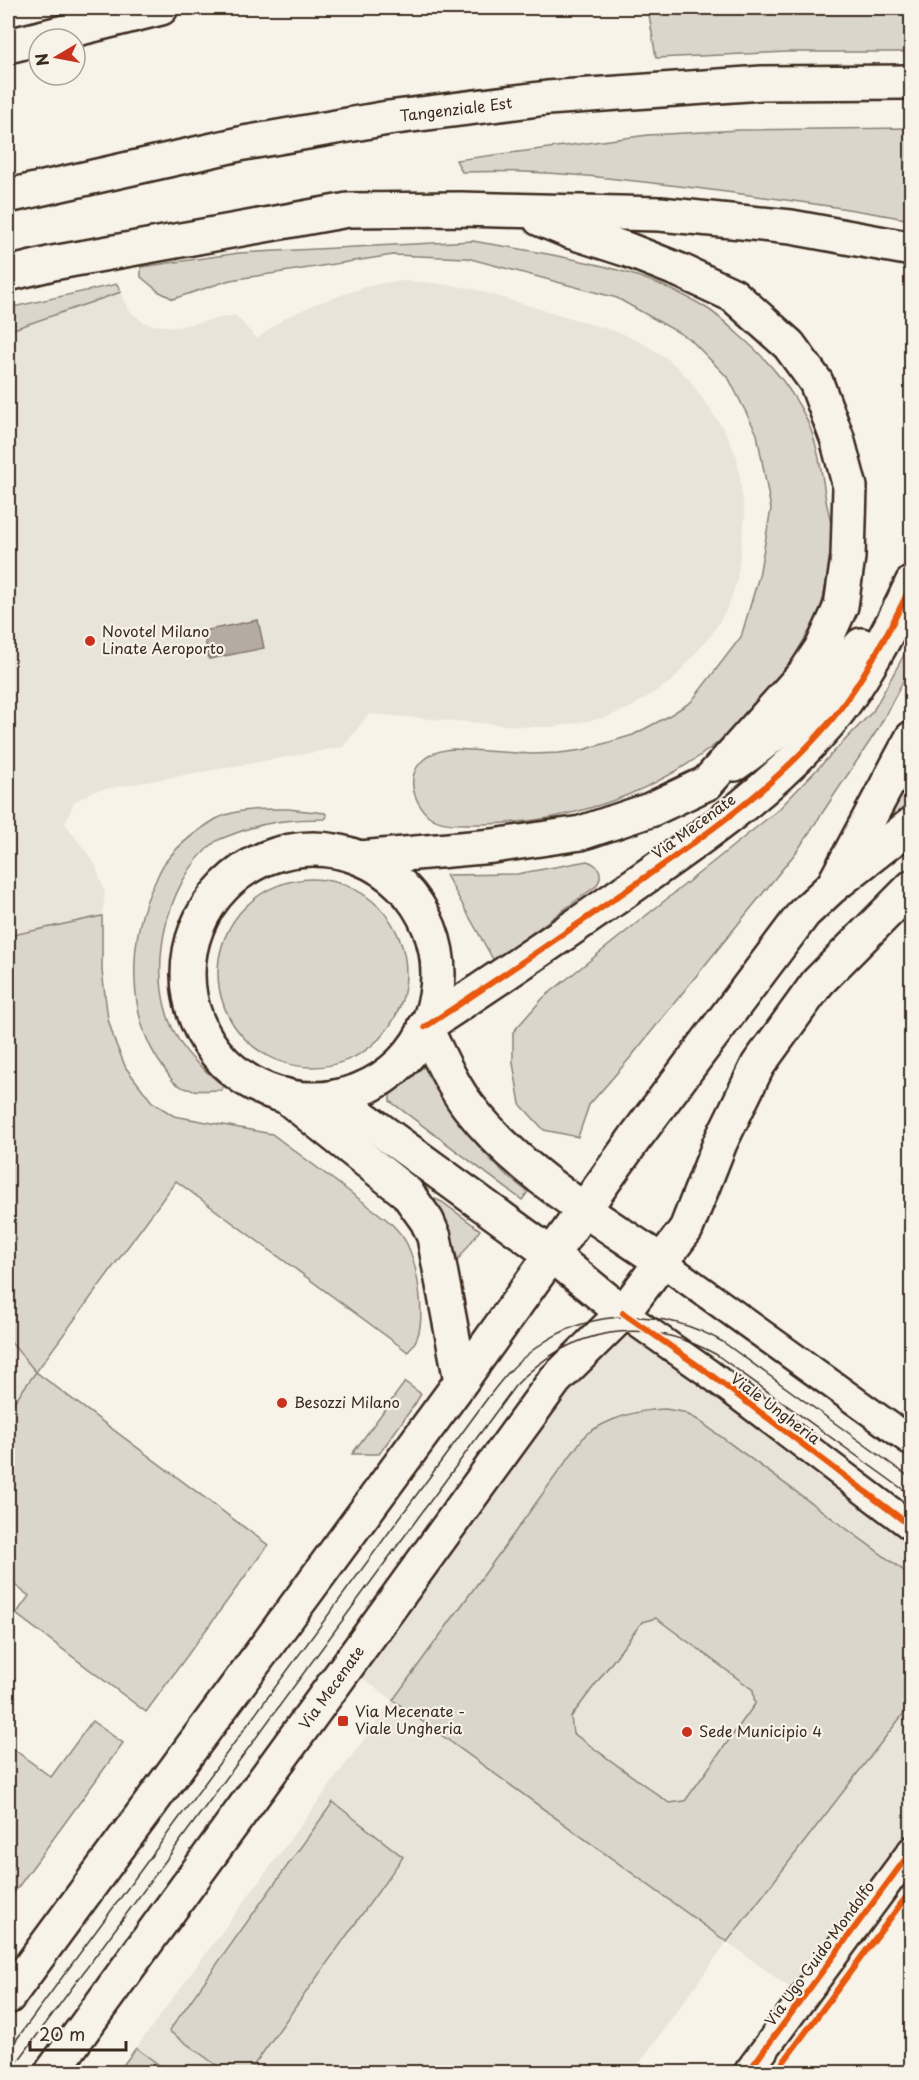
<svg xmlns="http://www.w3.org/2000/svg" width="919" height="2080" viewBox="0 0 919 2080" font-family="'Playpen Sans',sans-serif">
<rect width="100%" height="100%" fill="#f7f3e8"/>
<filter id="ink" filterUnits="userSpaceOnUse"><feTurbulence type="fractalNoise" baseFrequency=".0167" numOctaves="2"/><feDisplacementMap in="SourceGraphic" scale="12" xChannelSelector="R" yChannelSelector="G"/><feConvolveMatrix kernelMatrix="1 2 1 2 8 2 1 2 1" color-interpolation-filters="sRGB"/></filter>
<g filter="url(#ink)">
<g fill="#e9e4d9">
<polygon points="402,281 426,282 470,288 621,333 646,345 668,359 689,379 725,431 737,457 745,516 737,581 728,607 712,634 673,680 630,708 604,718 554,727 529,727 369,714 343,747 94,791 74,802 65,823 95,864 105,893 102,916 8,936 8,331 121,292 128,309 143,322 153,325 176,327 235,315 257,339 283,319 315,304 365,287 384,283"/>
<polygon points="624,1317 911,1530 911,1843 800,1995 727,1942 633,2072 169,2072 136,2048 393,1700 349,1669"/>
<polygon points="8,1339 36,1372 8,1410"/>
</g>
<g fill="#dbd6cb" stroke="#8b8074" stroke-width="1.5" fill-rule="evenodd">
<polygon points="648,8 911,8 911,52 788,52 656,58"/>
<path d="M911,128v92c-68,-13 -138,-22 -208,-31 -83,-10 -157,-20 -241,-17l-6,-12 192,-25 92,-5z"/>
<path d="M473,241c79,14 165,24 235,68 11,7 21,17 31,26 27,23 50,50 66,81 13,26 17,58 21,85 3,13 7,28 7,41 0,12 -9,58 -14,69 -5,14 -15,28 -22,41 -4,9 -8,19 -14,26 -9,12 -22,22 -33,33 -11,11 -22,23 -34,33 -68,53 -155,81 -240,80 -23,0 -45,3 -57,-20 -17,-31 3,-53 35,-55l79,5 26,-1 24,-3 50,-15 34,-18 24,-15 50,-65 18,-61 12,-67 -14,-75 -28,-55 -39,-40 -73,-41 -150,-40 -74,-3 -163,25 -57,19 -15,-8 -17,-14v-10l98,-14z"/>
<polygon points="117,284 121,292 8,331 8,308"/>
<polygon points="911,642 911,666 878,729 797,851 630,1058 589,1105 578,1137 544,1130 520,1104 513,1063 513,1032 543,998 778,810 873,711"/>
<polygon points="911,769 911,812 879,836 872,829"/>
<path d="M288,809l37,4 2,3 -2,3c-31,0 -59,2 -89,14 -7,3 -15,5 -21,9 -52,40 -71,138 -38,195 11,21 29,34 46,49l-1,4c-16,0 -34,4 -48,-8 -4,-4 -7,-10 -11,-15 -38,-51 -35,-133 -7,-187 3,-7 6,-15 11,-20 13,-17 31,-30 49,-41 21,-11 49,-10 72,-10z"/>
<path d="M587,861c13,4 17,14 9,25l-102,75 -48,-86 71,-1z"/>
<circle cx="312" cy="973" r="94"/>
<path d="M102,916v55l6,48 7,23 11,26 26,34 22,14 98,18 114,85c8,7 16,15 21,25 10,21 20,75 9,96 -2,4 -5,8 -8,12l-232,-171 -140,191 232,173 -122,167 -130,-98 13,-18 -21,-16v-170l28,-38 -28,-33v-403z"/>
<path d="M428,1064c31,55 47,90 100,128l-6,8 -132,-99v-8l3,-4z"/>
<polygon points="435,1199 442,1202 480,1230 458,1260 449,1233 432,1201"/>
<polygon points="405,1382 421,1394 415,1404 379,1454 352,1454"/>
<path d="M665,1409l18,3 15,8 213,156v128l-184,238 -334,-242 193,-266c24,-16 50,-24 79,-25zM656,1618l97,72 2,14 -70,97 -16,2 -96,-70 -2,-16 71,-95z"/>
<polygon points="92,1721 123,1743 8,1901 8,1745 51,1777"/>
<polygon points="333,1802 403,1857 249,2072 226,2072 169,2031"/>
<polygon points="136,2048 169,2072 118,2072"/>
</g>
<polygon fill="#b4aca0" stroke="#84786c" stroke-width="1.5" points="258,620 264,648 209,659 203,631"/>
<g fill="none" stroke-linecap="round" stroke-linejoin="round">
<defs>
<g id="minor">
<polyline points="662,1262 912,1442"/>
<polyline points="623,1313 707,1372 912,1527"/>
<polyline points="748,2072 912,1850"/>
</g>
<g id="tertiary">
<path d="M735,764c48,-33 88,-75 126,-119"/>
<path d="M425,1027c74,-49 147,-98 219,-149 66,-46 131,-92 184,-154 31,-36 64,-97 84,-141"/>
</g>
<g id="secondary">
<circle cx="313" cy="974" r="125"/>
<polyline points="360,858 493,846 581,833 650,810 707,783"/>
<path d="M425,1027c14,27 26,57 44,80 51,66 126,109 193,155"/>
<polyline points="284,1095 407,1193 427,1221 434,1237 461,1381"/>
<polyline points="335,1097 552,1255 623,1313"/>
<polyline points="8,1997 457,1387 635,1138 804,913 833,886 912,824"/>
<polyline points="52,2072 555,1380 623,1313 686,1229 720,1143 758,1065 818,982 912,887"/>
</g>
<g id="motorway">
<polyline points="8,46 161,8"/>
<polyline points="8,196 244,143 388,118 547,98 762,83 912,82"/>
<polyline points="540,219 569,231 628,250 681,271 733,295 789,345 816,382 837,438 850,487 848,557 841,606 823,646 805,673 707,783"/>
<polyline points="8,274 53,263 348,210 460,209 660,214 791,227 912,249"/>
<polyline points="833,886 912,738"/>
</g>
</defs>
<use href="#minor" stroke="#3b2a1e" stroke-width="32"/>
<use href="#tertiary" stroke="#3b2a1e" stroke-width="38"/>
<use href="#secondary" stroke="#3b2a1e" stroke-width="38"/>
<use href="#motorway" stroke="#3b2a1e" stroke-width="38"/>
<use href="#minor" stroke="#f7f3e8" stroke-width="27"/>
<use href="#tertiary" stroke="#f7f3e8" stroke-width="33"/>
<use href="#secondary" stroke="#f7f3e8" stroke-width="33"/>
<use href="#motorway" stroke="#f7f3e8" stroke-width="33"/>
<g stroke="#3b2a1e" stroke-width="1.5">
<path d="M8,2051l473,-644c16,-22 33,-44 56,-60 56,-41 128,-38 186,-5l189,137"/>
<path d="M10,2072l505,-686c56,-60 130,-71 202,-31l195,141"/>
</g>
<defs>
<g id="cycleway">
<path d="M425,1027c74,-49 147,-98 219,-149 66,-46 131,-92 184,-154 31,-36 64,-97 84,-141"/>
<polyline points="623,1313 707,1372 912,1527"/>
<polyline points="748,2072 912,1850"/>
<polyline points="776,2072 912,1889"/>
</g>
</defs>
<use href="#cycleway" stroke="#f7f3e8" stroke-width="10"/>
<use href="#cycleway" stroke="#e8590c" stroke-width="6"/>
</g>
</g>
<g fill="#c8321e" stroke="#f7f3e8" stroke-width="2">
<circle cx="90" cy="641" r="6"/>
<circle cx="282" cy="1403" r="6"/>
<rect x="337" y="1715" width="12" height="12" rx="3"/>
<circle cx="687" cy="1732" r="6"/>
</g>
<g text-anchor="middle" stroke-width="4.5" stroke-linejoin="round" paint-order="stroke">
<g font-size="15" fill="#3b2a1e" stroke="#f7f3e8">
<text transform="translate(456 110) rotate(-7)" y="5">Tangenziale Est</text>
<text transform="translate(694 827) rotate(-36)" y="5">Via Mecenate</text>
<text transform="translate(775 1409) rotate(37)" y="5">Viale Ungheria</text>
<text transform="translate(332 1688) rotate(-54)" y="5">Via Mecenate</text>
<text transform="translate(820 1954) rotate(-54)" y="5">Via Ugo Guido Mondolfo</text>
</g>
<g font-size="15" fill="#3b2a1e" stroke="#f7f3e8" text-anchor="start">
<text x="102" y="637">Novotel Milano<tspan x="102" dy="17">Linate Aeroporto</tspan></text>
<text x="294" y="1408">Besozzi Milano</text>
<text x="355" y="1717">Via Mecenate -<tspan x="355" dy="17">Viale Ungheria</tspan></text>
<text x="699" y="1737">Sede Municipio 4</text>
</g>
</g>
<rect width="919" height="2080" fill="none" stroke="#f7f3e8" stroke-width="30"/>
<rect x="15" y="15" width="889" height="2050" fill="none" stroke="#3b2a1e" stroke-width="2" filter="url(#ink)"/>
<g transform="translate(57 57) rotate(260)"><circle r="28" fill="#f7f3e8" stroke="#aca397" stroke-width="1.5"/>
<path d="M0-4.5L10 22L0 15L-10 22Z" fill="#c8321e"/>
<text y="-9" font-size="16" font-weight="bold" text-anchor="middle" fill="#3b2a1e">N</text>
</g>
<path d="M30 2041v9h96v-9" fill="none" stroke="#3b2a1e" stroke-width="3"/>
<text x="39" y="2041" font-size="18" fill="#3b2a1e" stroke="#f7f3e8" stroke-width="4.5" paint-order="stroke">20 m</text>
</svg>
